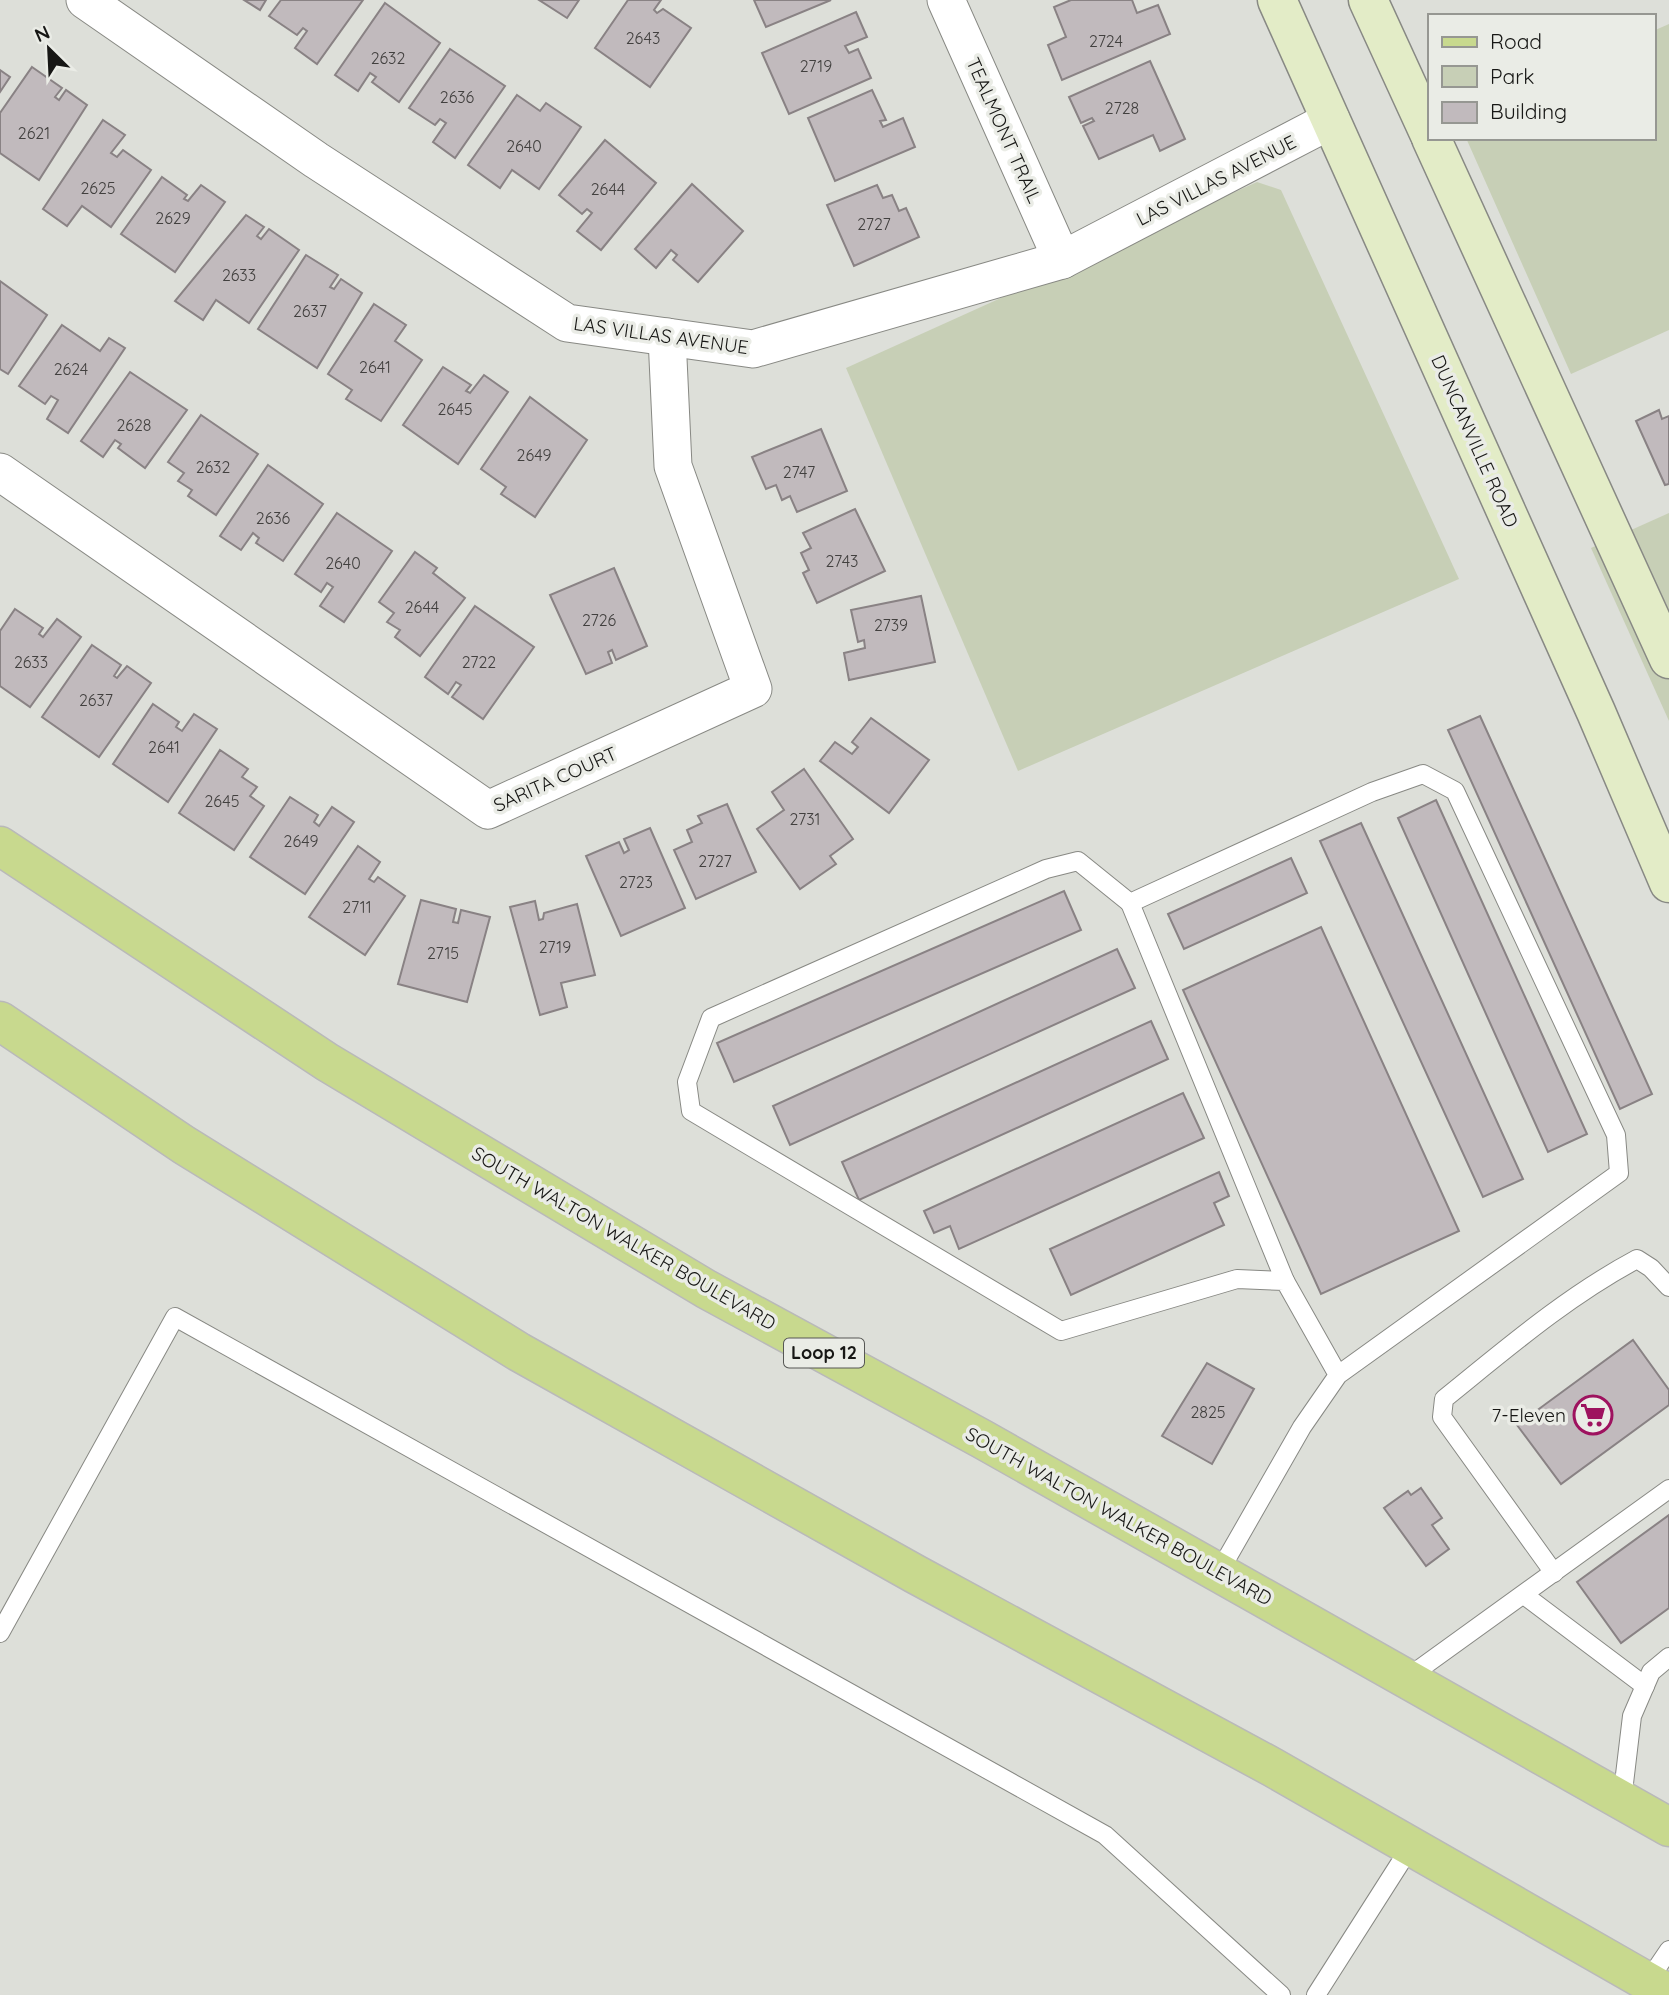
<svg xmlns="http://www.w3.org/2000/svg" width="1669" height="1995" viewBox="0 0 1669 1995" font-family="Quicksand,sans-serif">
<rect width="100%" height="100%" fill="#dddfd9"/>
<g fill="#c7cfb6">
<polygon points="1669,24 1669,330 1571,374 1466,138 1653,138 1653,31"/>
<polygon points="1257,182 1281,190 1459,579 1018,771 846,368"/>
<polygon points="1669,513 1669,721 1591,548"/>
</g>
<g fill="#c1babd" stroke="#898284" stroke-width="2">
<polygon points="244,0 266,0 260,10"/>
<polygon points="281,0 363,0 317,64 295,48 307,31 303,28 297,35 269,16"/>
<polygon points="539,0 579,0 567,18"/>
<polygon points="628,0 661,0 654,10 657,13 663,9 691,28 650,87 595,48"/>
<polygon points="754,0 831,0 766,27"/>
<polygon points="1071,0 1132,0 1137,13 1158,5 1170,34 1062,80 1048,45 1066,37 1054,7"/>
<polygon points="385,3 440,43 399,102 372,82 376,77 370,73 358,91 335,75"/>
<polygon points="856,12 867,37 845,46 849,53 858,49 871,78 789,114 762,53"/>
<polygon points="450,49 505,86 455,158 433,142 446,123 440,119 435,125 409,108"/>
<polygon points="1150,61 1185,139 1160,151 1153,135 1099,159 1083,126 1094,121 1092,118 1081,123 1069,97"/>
<polygon points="32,67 62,88 55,97 59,100 66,90 87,105 39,180 0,153 0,113"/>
<polygon points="0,70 10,77 0,92"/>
<polygon points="872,90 886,120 880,121 883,127 903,118 915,147 835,181 808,118"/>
<polygon points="517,95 540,111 546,103 581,127 539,189 512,170 500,188 468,165"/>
<polygon points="103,120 125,135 111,153 117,157 123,150 151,170 111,227 82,206 67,226 43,209"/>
<polygon points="605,140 656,183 601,250 577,231 592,213 587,209 582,214 559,195"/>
<polygon points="162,177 187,195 184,199 188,201 201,185 225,202 175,272 121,234"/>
<polygon points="692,184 743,231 698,282 673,260 677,255 671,250 656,268 635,249"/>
<polygon points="877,185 883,198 892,195 899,211 906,208 919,237 854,266 827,205"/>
<polygon points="246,215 264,227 257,236 261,239 269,229 299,250 249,323 216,300 203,320 175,301"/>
<polygon points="306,255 338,275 330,287 334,289 341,279 362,293 317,368 258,329"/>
<polygon points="0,281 47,315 8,374 0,369"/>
<polygon points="374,304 406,325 395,341 422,360 381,421 346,399 352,390 328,374"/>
<polygon points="62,325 100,351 109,338 125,348 68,433 47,419 58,400 51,396 45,404 19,386"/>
<polygon points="443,367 471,385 466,391 470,393 484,375 508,392 458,464 403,425"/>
<polygon points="130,372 187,410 145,468 118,448 121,444 115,440 103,457 81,441"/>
<polygon points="530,397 587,440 535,517 501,494 506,487 481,469"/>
<polygon points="1659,410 1662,419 1669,416 1669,484 1665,485 1636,421"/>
<polygon points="201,415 258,454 216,515 188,496 192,490 178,481 184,473 168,462"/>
<polygon points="821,429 847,491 797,512 790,496 782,500 776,485 766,489 752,457"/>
<polygon points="268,465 323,504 283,561 256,543 259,538 253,533 241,550 220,536"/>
<polygon points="855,509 885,571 817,603 803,573 809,570 801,553 811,548 803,533"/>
<polygon points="337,513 392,551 344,622 320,606 333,587 327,583 321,592 295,574"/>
<polygon points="415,552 437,568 433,573 465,598 420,656 395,637 400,630 387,622 394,613 379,602"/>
<polygon points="614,568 647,646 616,660 612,650 608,652 612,663 586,674 550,595"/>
<polygon points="921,596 935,662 849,680 844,653 865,648 864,640 858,642 851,610"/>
<polygon points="475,606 534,647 483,719 452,697 461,685 456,682 448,694 425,677"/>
<polygon points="15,609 43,628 39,634 43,637 57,619 81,637 30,707 0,686 0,631"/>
<polygon points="92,645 121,665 114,676 117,678 127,666 151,683 99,757 42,717"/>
<polygon points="153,704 179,722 176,727 182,731 194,714 217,729 168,802 113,764"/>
<polygon points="1480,716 1652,1094 1620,1109 1448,730"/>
<polygon points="871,718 929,760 889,813 820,761 835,742 852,754 858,747 852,742"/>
<polygon points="220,750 248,769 242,777 257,787 250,796 264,806 234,850 179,813"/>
<polygon points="804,769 853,839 830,856 836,864 800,889 757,829 784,810 772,792"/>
<polygon points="290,797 318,815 314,822 319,826 332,807 354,822 305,894 250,857"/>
<polygon points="1436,800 1587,1134 1548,1152 1398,818"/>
<polygon points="727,804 756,872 696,899 674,850 692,842 687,830 702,823 698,816"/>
<polygon points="1361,823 1523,1179 1483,1197 1320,841"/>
<polygon points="650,828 685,908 621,936 586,856 619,842 624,853 629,850 624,839"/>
<polygon points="358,846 380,862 369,879 374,882 378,877 405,896 365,955 309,917"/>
<polygon points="1291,858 1307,893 1184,949 1168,914"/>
<polygon points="1064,891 1081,930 734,1082 717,1043"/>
<polygon points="421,900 456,909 453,922 458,923 461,910 490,917 467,1002 398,984"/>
<polygon points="535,901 539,920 543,919 544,913 577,904 595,975 561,983 567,1007 540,1015 510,907"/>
<polygon points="1321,927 1459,1231 1321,1294 1183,990"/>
<polygon points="1117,949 1135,988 790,1145 773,1106"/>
<polygon points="1151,1021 1168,1059 859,1200 842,1162"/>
<polygon points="1183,1093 1204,1138 959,1249 950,1226 934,1233 924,1211"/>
<polygon points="1219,1172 1229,1196 1214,1203 1224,1225 1071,1295 1050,1249"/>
<polygon points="1633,1340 1669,1390 1669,1405 1561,1484 1517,1425"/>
<polygon points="1207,1363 1254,1389 1212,1464 1162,1436"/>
<polygon points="1421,1488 1442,1518 1432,1525 1449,1549 1426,1566 1384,1508 1408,1491 1411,1495"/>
<polygon points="1669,1515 1669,1608 1621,1643 1577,1582"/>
</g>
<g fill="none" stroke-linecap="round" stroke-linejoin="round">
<defs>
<g id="service">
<polyline points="1130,903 1285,1281"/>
<polyline points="1219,1572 1302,1427 1338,1375 1619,1173 1616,1135 1455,791 1423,774 1372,792 1130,903 1078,861 1046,869 711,1018 687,1082 691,1111 1061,1331 1237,1279 1285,1281 1338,1375"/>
<path d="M1554,1573l-112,-156 2,-18c62,-50 122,-102 193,-140l14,9 18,19"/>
<polyline points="1524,1595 1645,1686"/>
<polyline points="0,1633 175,1317 1105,1835 1281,1995"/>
<polyline points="1407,1678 1669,1489"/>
<polyline points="1622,1800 1632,1716 1651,1672 1669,1657"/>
<polyline points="1648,1981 1669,1950"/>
<polyline points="1316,1995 1411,1846"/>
</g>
<g id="minor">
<polyline points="85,0 316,160 567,323 753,349 1062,260 1331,120"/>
<polyline points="946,0 1062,260"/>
<polyline points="0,472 488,810 753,689 673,466 667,337"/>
</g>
<g id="secondary">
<polyline points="1277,0 1596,712 1669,883"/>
<polyline points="1368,0 1429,133"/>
<polyline points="1431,138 1669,659"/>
</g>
<g id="primary">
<polyline points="0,846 327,1062 706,1289 982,1439 1669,1827"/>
<polyline points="0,1021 184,1145 519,1352 915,1574 1272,1767 1669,1994"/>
</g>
</defs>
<use href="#service" stroke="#888984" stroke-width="20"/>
<use href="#minor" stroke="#888984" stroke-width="39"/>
<use href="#secondary" stroke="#888984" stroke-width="41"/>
<use href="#primary" stroke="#b9b9b9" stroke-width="41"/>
<use href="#service" stroke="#fff" stroke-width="18"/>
<use href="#minor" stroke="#fff" stroke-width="37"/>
<use href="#secondary" stroke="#e3ecc7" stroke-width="38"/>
<use href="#primary" stroke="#c8d98e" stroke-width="38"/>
</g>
<defs>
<symbol id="supermarket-ring" viewBox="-11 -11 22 22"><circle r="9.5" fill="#eaece6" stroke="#9e125f" stroke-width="1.5"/><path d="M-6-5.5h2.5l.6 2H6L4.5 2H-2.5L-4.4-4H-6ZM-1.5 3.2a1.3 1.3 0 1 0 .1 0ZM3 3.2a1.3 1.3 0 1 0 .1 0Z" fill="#9e125f"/></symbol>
</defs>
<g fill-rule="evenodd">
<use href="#supermarket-ring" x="1571" y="1393" width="44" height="44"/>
</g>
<g text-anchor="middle" stroke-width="7" stroke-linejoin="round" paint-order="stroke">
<g font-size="16" fill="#42403f">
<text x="643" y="44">2643</text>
<text x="1106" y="47">2724</text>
<text x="388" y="64">2632</text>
<text x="816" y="72">2719</text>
<text x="457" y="103">2636</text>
<text x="1122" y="114">2728</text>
<text x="34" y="139">2621</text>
<text x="524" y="152">2640</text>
<text x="98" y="194">2625</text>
<text x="608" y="195">2644</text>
<text x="173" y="224">2629</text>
<text x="874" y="230">2727</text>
<text x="239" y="281">2633</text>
<text x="310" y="317">2637</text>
<text x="375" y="373">2641</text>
<text x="71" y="375">2624</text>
<text x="455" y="415">2645</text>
<text x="134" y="431">2628</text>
<text x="534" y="461">2649</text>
<text x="213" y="473">2632</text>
<text x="799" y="478">2747</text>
<text x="273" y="524">2636</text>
<text x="842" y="567">2743</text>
<text x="343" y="569">2640</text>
<text x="422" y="613">2644</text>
<text x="599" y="626">2726</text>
<text x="891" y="631">2739</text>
<text x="31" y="668">2633</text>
<text x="479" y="668">2722</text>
<text x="96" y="706">2637</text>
<text x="164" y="753">2641</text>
<text x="222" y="807">2645</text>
<text x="805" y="825">2731</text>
<text x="301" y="847">2649</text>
<text x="715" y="867">2727</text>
<text x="636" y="888">2723</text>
<text x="357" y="913">2711</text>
<text x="555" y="953">2719</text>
<text x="443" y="959">2715</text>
<text x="1208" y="1418">2825</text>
</g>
<rect fill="#eaece6" stroke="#565754" stroke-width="2" x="784" y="1338.5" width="80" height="29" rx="5"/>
<g font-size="18" font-weight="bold" fill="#171715">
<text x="824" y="1359">Loop 12</text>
</g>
<g font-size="19" fill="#171715" stroke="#eaece6">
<text transform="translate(1004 130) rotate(66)" y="7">TEALMONT TRAIL</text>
<text transform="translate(1216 180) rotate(-27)" y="7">LAS VILLAS AVENUE</text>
<text transform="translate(661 335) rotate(8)" y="7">LAS VILLAS AVENUE</text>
<text transform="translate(1475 441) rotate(66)" y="7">DUNCANVILLE ROAD</text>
<text transform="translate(555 779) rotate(-24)" y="7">SARITA COURT</text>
<text transform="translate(624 1238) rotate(30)" y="7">SOUTH WALTON WALKER BOULEVARD</text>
<text transform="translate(1119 1516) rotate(29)" y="7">SOUTH WALTON WALKER BOULEVARD</text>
</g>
<g font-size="19" fill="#171715" stroke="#eaece6" text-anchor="end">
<text x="1566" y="1422">7-Eleven</text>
</g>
</g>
<rect x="1428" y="14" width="228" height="126" fill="#eaece6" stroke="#969792" stroke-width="2"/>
<rect x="1442" y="37" width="35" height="10" fill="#c8d98e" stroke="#969792" stroke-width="2"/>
<text x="1490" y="49" font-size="21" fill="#171715">Road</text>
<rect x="1442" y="66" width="35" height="21" fill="#c7cfb6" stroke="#969792" stroke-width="2"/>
<text x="1490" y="84" font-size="21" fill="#171715">Park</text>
<rect x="1442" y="102" width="35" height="21" fill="#c1babd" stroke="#969792" stroke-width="2"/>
<text x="1490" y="119" font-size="21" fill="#171715">Building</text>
<g transform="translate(49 49) rotate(336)" stroke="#eaece6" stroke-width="5" paint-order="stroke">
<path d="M0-5L12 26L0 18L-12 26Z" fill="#171715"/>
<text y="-10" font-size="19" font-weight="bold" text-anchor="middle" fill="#171715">N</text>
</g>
</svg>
